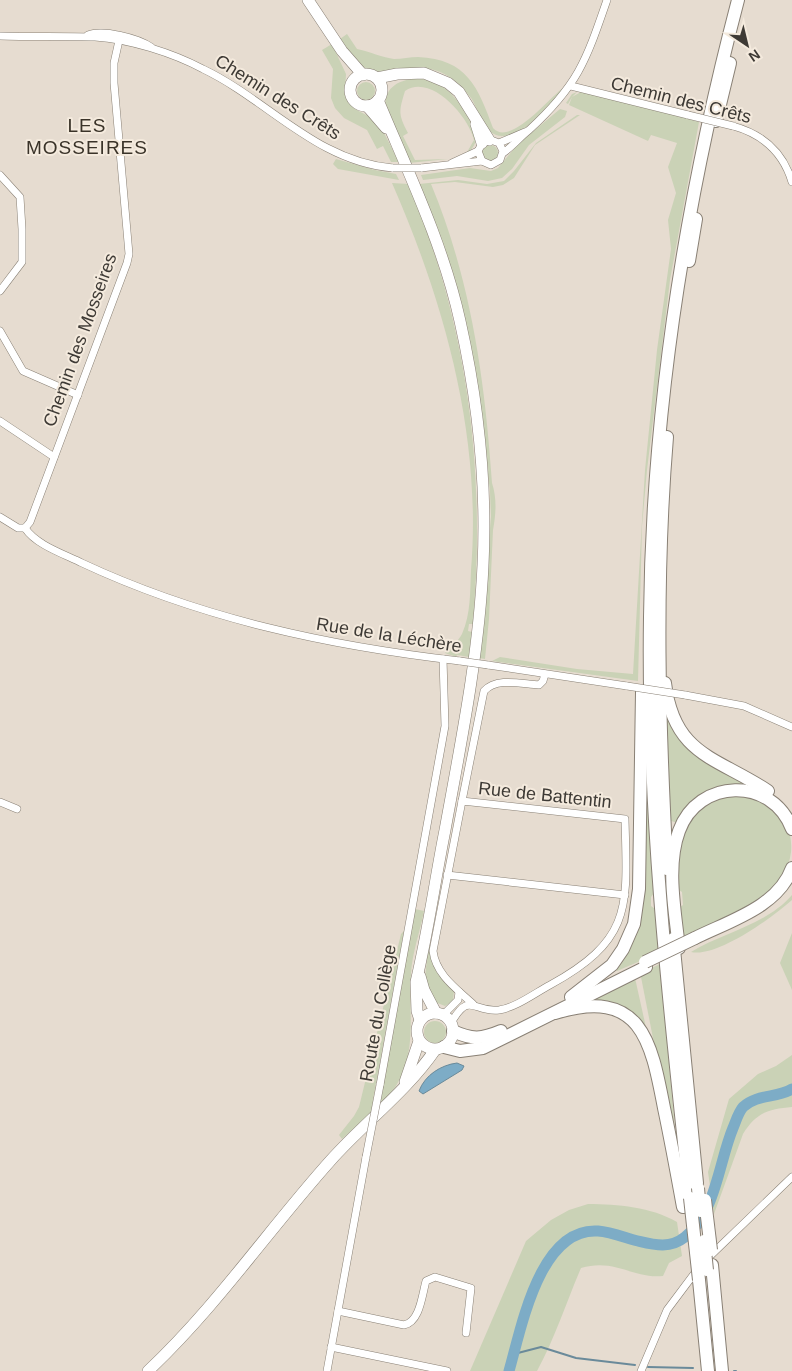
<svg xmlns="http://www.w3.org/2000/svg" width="792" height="1371" viewBox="0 0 792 1371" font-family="Helvetica,sans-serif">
<rect width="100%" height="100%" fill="#e6dcd0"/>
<g fill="#cad2b6">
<path d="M347,34l10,15c11,2 27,9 37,10 8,0 16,-2 24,-2 49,2 60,30 75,71 17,19 55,-29 70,-40 -14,18 -36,47 -60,48 -19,1 -24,-26 -32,-38 -7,-9 -15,-18 -25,-23 -29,-17 -61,7 -84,-9 -10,-7 -15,-18 -22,-27z"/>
<polygon points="332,44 346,74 345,92 348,101 355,109 370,117 383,131 399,162 391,162 383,146 377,149 367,130 344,118 335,108 331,98 333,69 322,50"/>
<path d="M418,78c9,2 17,4 25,9 12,7 33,37 33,51 0,7 -5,12 -10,16l8,-14c-5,-23 -43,-67 -69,-49 -6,20 -7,23 3,42l-5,3 12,24 33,-1 -39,4 -24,-56c0,-21 14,-27 33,-29z"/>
<circle cx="366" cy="91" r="9"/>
<polygon points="577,92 572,97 581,92 662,111 699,122 670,280 647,470 642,526 638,681 492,661 500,657 577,669 633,674 645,470 657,350 671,249 668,220 676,193 668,167 677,143 651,135 648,141 569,105 572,97 568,104 566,103 572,94"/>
<polygon points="560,109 567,111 565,117 529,145 512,169 502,178 488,181 457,176 423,180 421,175 470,168 491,171 498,168 518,144"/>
<path d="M577,115h3l-45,30 -21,33 -11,7 -10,2 -38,-5 -24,2c40,96 54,196 61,299 5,15 4,31 1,47l-4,89 -4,40 -6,-1 12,-142 -1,-24 -8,-71 -63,-237 39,-4 29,4 17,-3 10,-10 22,-28z"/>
<circle cx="490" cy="153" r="8"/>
<polygon points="336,159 375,170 396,174 399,180 338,169 333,164"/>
<path d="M392,183l17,1c59,143 77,286 64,440h-4l-1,7 4,1 -3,25 -12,-2 -1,2 -11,-4c5,-6 13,-11 17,-19 9,-20 8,-43 9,-64 11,-133 -26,-266 -79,-387z"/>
<polygon points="665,702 683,737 762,791 733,786 678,823 671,821"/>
<polygon points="647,786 654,893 651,897 651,906 655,909 659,953 617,971 614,967 628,946"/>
<path d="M717,796h39c9,8 22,17 29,26 5,8 7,21 6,30 -5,47 -71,70 -108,89l-3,-34 3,-2 -1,-13 -3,-2 -1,-38 9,-31z"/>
<path d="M792,895v5c-19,17 -75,58 -101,52 33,-20 75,-27 101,-57z"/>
<path d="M415,909l9,2c-4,21 -12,42 -13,63 -3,38 7,77 -15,112 -13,20 -36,36 -54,53l-3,-4 15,-19 5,-9 42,-173 3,-3 -31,169 9,-7z"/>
<polygon points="792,933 792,990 780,963"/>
<polygon points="428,947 431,947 454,991 453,1001 445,1006 435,1002 425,979"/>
<polygon points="660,964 676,1140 673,1140 641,977 641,973"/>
<polygon points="635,978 647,1032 643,1028 584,1003"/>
<circle cx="435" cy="1032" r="11"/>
<path d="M792,1055v52c-24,2 -36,6 -49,27l-29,80 -6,-42 21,-73 29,-25 18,-8z"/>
<path d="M588,1204c30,0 63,3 89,18l5,34 -13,7 -6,13c-30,3 -48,-18 -82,-8 -15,35 -26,70 -44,103h-67l56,-130 25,-21 18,-10z"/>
</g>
<path fill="#7dacc6" stroke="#6a8a9a" d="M457,1063l7,3 -2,4 -39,24 -4,-3c6,-16 22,-26 38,-28z"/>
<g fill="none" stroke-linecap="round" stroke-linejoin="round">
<g stroke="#6a8a9a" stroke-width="2">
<polyline points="514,1354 541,1347 576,1358 635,1365"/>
<polyline points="648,1367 693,1368"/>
<polyline points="734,1371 736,1371"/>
</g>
<path stroke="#7dacc6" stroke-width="11" d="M509,1371c12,-41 30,-144 89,-140 13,1 28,7 40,10 17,4 32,8 47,-4 31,-24 34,-76 48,-109 3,-7 5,-15 10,-21 14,-13 34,-9 49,-18"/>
<defs>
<g id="minor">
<path d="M88,35c15,-6 50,3 63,12"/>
<path d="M0,36c31,1 63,0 95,1 34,2 78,16 108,32 65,31 114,93 190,99"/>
<polyline points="571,86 688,115"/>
<path d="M733,126c29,8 50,26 59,56"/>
<polyline points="499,143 503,151 500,160 491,165 482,161 478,151 483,142 491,140 499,143 525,132"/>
<path d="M503,153c10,-7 17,-16 26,-23 49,-45 57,-69 78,-130"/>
<polyline points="452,163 478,151"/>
<polyline points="421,168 482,161"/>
<polyline points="0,175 20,197 22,229 22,262 0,291"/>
<polyline points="0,331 23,371 78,395"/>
<polyline points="0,421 54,457"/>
<polyline points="0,517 18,528 25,528"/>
<polyline points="25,528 30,522 127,263 129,254 114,83 114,63 120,36"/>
<path d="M25,528c11,17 39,26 57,35 120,56 248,83 378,98"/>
<polyline points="488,665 627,686"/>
<polyline points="685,695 744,706 792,727"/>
<path d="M462,801l22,-110c13,-14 37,-7 55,-6l4,-4 2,-7"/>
<polyline points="0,802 17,809"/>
<polyline points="447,875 625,895"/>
<polyline points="443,1015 458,1000 459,992"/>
<path d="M451,1023c19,-33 22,-10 48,-13 18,-3 36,-17 51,-25 84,-46 77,-80 75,-166l-163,-18 -29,150c3,24 24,38 40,53"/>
<polyline points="380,1085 445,726 443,659"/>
<polyline points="711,1255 792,1177"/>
<path d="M338,1311l66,14c16,-3 18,-30 22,-44l9,-4 36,11 -5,45"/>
<polyline points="331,1347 447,1371"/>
<polyline points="327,1371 366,1157"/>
<polyline points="641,1371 667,1310 697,1270"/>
</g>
<g id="trunk">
<polyline points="308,0 342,51 363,75"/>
<circle cx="366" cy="90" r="16"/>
<polyline points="377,78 397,74 424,73 448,83 459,92 489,140"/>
<path d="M378,100c30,72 65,144 82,221 18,80 27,162 23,244 -4,89 -22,177 -38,265 -10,50 -17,102 -29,152l1,29 3,9"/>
<polyline points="367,106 386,128"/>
<polyline points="476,124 482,143"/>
<polyline points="420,976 424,990 436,1013"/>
<circle cx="435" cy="1031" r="18"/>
<polyline points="405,1082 419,1041"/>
<path d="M148,1371c69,-65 121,-142 183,-211 34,-38 75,-68 104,-110"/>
</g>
<g id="motorway">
<polyline points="716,121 730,63"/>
<polyline points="689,261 696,219"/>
<path d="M665,683c9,73 52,74 103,108"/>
<path d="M667,869c-8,-144 -12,-288 0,-432"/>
<path d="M695,938c34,-17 83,-31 97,-70"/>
<polyline points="673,939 697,1183"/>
<path d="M679,948c-4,-37 -13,-82 0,-117 19,-53 93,-55 113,-2"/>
<polyline points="571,997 612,965 623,949 634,924 639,889 642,692"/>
<path d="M555,1013c86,-26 96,27 109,95 7,33 13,66 19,99"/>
<path d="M453,1031c19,9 29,8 48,0"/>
<polyline points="444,1047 460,1051 483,1048 646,967"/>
<path d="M690,1198c-21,-193 -43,-387 -40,-581 2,-209 35,-415 88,-617"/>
<polyline points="712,1265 722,1371"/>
<polyline points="699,1280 708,1371"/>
</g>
</defs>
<use href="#minor" stroke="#898075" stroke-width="8"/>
<use href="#trunk" stroke="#898075" stroke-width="12"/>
<use href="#motorway" stroke="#898075" stroke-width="14"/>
<use href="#minor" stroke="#fff" stroke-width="7"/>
<use href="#trunk" stroke="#fff" stroke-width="11"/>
<use href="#motorway" stroke="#fff" stroke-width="12"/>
<defs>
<g id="minor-bridge">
<polyline points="688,115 733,126"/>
<polyline points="393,168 421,168"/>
<polyline points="460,661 488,665"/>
<polyline points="627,686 685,695"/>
<polyline points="366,1157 380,1085"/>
</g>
<g id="motorway-bridge">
<polyline points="645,962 695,938"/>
<polyline points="698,1188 700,1211"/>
<polyline points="690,1198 699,1280"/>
<polyline points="705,1200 711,1250"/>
<polyline points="704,1241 707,1270"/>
</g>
</defs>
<use href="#minor-bridge" stroke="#898075" stroke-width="8" stroke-linecap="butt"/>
<use href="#motorway-bridge" stroke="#898075" stroke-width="14" stroke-linecap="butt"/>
<use href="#minor-bridge" stroke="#fff" stroke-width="7"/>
<use href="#motorway-bridge" stroke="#fff" stroke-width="12"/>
</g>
<g text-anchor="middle" stroke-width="4" stroke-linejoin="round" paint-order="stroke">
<g font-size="18" fill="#3e3a35" stroke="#f4eadd">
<text transform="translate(278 97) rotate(32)" y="6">Chemin des Crêts</text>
<text transform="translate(681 100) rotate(14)" y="6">Chemin des Crêts</text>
<text transform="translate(80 340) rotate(-70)" y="6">Chemin des Mosseires</text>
<text transform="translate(389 635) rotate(9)" y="6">Rue de la Léchère</text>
<text transform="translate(545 795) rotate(6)" y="6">Rue de Battentin</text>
<text transform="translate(378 1013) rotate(-80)" y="6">Route du Collège</text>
</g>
<g font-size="19" letter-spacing="1" fill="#3a3329" stroke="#f4eadd">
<text x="87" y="132">LES<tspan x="87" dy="22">MOSSEIRES</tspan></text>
</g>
</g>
<g transform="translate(747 45) rotate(145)" stroke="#f4eadd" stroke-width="4" paint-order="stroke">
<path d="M0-4L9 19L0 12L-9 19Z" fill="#3e3a35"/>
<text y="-8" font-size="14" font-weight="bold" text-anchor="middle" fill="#3e3a35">N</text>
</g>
</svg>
